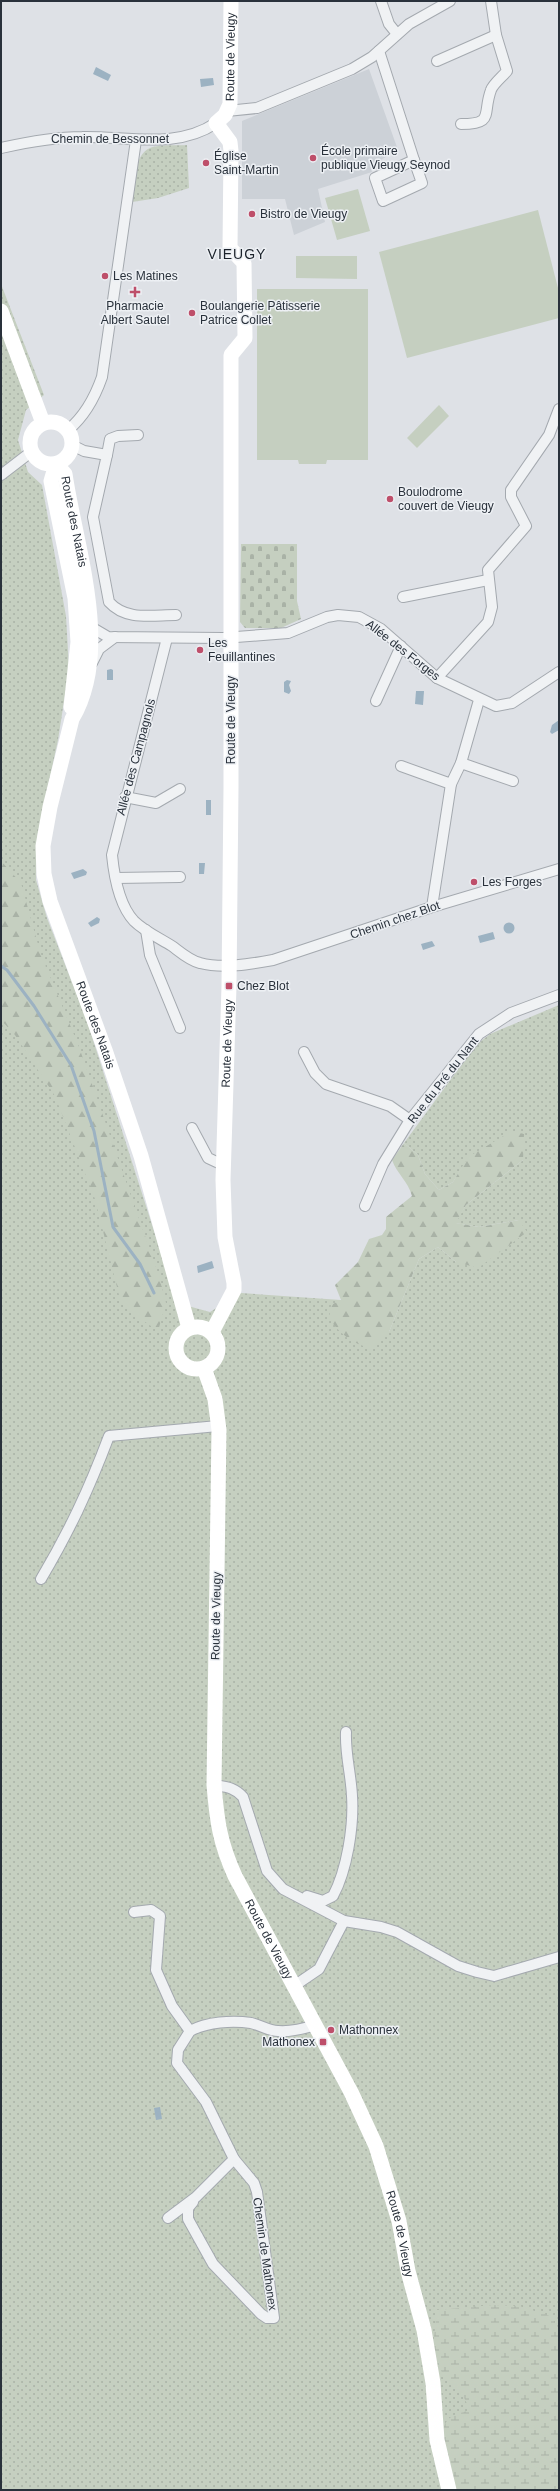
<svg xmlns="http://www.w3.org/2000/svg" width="560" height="2491" viewBox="0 0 560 2491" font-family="Helvetica,sans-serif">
<defs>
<pattern id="grass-dots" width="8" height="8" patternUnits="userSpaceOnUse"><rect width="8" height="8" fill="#c5cfc0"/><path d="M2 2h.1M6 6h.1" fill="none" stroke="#a9b2a6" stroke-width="1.8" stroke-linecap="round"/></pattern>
<pattern id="forest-firs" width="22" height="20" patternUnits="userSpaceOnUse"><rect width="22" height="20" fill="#c5cfc0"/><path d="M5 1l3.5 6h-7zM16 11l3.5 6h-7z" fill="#a9b2a6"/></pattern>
<pattern id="wetland-marsh" width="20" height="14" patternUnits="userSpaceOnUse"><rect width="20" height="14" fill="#c5cfc0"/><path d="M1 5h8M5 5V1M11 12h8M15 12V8" fill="none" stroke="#a9b2a6"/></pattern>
<pattern id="cemetery-stones" width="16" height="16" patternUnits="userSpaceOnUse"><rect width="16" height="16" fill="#c5cfc0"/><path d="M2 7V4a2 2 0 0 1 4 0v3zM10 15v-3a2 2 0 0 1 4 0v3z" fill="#a9b2a6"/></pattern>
</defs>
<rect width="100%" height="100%" fill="#dee1e6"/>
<polygon fill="#ccd1d7" points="369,69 398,150 370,166 372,172 318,189 325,222 294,235 285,199 242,199 242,121"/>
<g fill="url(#grass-dots)">
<path d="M187,145l2,43 -31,10 -26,4c2,-16 1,-47 18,-54 10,-4 26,-2 37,-3z"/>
<polygon points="1,284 44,395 26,410 18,440 28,472 42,485 66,616 69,669 58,740 37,837 36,880 47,918 87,1021 177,1303 210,1312 241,1293 341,1300 389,1332 419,1259 438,1247 456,1262 519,1220 479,1227 455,1223 466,1205 523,1160 469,1157 453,1182 439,1190 425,1174 418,1155 404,1143 476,1045 490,1034 559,1005 559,2490 1,2490"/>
</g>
<g fill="url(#forest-firs)">
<polygon points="1,861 21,883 40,952 79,1047 159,1276 166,1303 158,1331 137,1316 120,1299 95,1199 55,1096 15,1035 1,1020"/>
<path d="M512,1131l12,3 -1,26 -57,45 -10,18 23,4 40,-7 8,12 -49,36 -22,-6 -18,-15 -19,12 -30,73 -19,16c-19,-5 -29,-14 -41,-29l2,-14 10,-5 -6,-15 23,-23 11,-23 13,-4 4,-6v-12l26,-21c-4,-15 -15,-22 -20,-36l12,-17 14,12 7,19 14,16 14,-8 15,-25z"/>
</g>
<path fill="url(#wetland-marsh)" d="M493,2305l26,1 31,10 9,13v161h-102l-2,-4c-5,-16 -23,-56 -4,-69 4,-4 12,-4 18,-7 -7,-24 -18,-24 -30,-42 -10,-15 -3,-41 -2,-58z"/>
<polygon fill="url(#cemetery-stones)" points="241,544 297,544 297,601 301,619 281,628 245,628 240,622"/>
<g fill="#c5cfc0">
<polygon points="358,189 370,231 337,240 325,198"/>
<polygon points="538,210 559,292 559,318 407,358 379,252"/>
<polygon points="296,256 357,256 357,279 296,278"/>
<polygon points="257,289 368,289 368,460 327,460 326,464 299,464 298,460 257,460"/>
<polygon points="439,405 449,416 417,448 407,438"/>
</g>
<g fill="#9cb2c2">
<polygon points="96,67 111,75 108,81 93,74"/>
<polygon points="213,78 214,85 201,87 200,79"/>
<polygon points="111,669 113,670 113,680 107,680 107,670"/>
<polygon points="287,680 291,681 289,685 291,691 289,694 284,692 284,682"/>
<polygon points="416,691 424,691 423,705 415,704"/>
<polygon points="559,720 559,730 552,734 550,732 552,725"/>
<rect x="206" y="800" width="5" height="15"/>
<polygon points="199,863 205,863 204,874 199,874"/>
<polygon points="83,869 87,872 86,875 74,879 71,873"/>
<polygon points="97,917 100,919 99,923 91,927 88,923"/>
<circle cx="509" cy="928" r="5.5"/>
<polygon points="493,932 495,939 480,943 478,936"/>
<polygon points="432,941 435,946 423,950 421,944"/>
<polygon points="212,1261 214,1268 198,1273 197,1266"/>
<polygon points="160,2107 162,2119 156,2120 154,2108"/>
</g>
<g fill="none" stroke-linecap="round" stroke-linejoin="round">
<polyline stroke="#9cb2c2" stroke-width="3" points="1,966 7,970 34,1006 71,1065 94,1131 113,1227 140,1264 154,1293"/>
<defs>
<g id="street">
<polyline points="381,1 389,24 397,34"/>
<polyline points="379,51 414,160"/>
<polyline points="437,61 496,35"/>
<polyline points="227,111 257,108 352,69 372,57 409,24 450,1"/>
<path d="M461,124c34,0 21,-10 30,-34 2,-6 11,-13 16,-19l-11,-36 -5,-34"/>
<path d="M1,148c27,-6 54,-11 81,-11 44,-1 94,13 134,-14"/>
<polygon points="414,160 422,183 383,201 375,178"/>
<path d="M68,430c17,-14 27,-33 34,-53l34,-237"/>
<path d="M72,445l12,6 23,4 -14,62 16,85c17,19 43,13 67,13"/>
<polyline points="107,455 110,439 118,436 138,435"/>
<polyline points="1,475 31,452"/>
<polyline points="403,597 488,580"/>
<polyline points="91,627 108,637 223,638 288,633 327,617 338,615 359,617 381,629 437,678 496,706 512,703 559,672"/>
<path d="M167,638l-55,217c2,20 7,50 22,66 10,10 25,17 38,25 8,6 18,15 28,17 23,6 51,1 73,-3l159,-53 127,-38"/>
<polyline points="92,663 99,649 115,637"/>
<polyline points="437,678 488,622 492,607 488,570 526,526 511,497 511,490 549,435 559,409"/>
<polyline points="376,701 401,646"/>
<polyline points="461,763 513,781"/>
<polyline points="401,766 451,784"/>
<polyline points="125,797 156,803 180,789"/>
<polyline points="116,878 180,877"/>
<polyline points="432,907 451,784 461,763 479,700"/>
<polyline points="146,930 150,955 180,1028"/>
<polyline points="304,1052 315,1073 326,1084 390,1106 410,1120"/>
<polyline points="192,1128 208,1158 223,1165"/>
<polyline points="365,1206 383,1164 410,1120 479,1034 511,1013 559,995"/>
<path d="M41,1579c29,-49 48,-90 68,-143l109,-10"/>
<path d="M214,1785c12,2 20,2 29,12l24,74 16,18 61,32 37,6 16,5 61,34 19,6 17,4 65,-19"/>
<path d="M307,1896l16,5 10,-5c14,-26 21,-70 19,-100 -1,-22 -7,-42 -6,-64"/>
<polyline points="134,1912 151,1910 160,1916 156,1970 172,2006 190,2031"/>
<polyline points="294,1986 319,1969 344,1921"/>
<polyline points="193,2202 188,2208 188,2219 213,2264 261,2314 267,2318 274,2318 257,2192 254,2183 234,2159"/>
<path d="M168,2218l28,-21 38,-38 -28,-57 -29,-39 1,-13 12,-19c17,-9 42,-11 61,-8 9,2 18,8 27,8 13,1 25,-2 37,-6"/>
</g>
</defs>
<use href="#street" stroke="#a4a9af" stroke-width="12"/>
<use href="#street" stroke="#f0f2f4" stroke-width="10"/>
<g stroke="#fff" stroke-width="15">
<polyline points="1,311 43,423"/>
<circle cx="51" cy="443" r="21"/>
<path id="s1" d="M56,464l9,10c11,74 48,176 7,245l-22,88 -7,39 1,28 6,27 55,149 36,106 48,172"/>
<polyline points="56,464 51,481 75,598 78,642 71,707"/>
<circle cx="197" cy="1348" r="21"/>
<path id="s2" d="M212,1332l22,-42v-7l-9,-46 -2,-57 6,-194 2,-199v-432l14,-17 -1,-75 -14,-15 1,-97 -1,-9 -14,-19 9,-8 5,-11 1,-103"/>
<path id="s3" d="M204,1368l11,31 4,31 -5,355c3,37 6,58 21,91l116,216 25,54 23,75 9,50 16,59 9,53 4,57 12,50"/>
</g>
</g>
<g fill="#be4f6a" stroke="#edf0f4" stroke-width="1.5">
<circle cx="313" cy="158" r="4"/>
<circle cx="206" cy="163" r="4"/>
<circle cx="252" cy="214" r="4"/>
<circle cx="105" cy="276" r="4"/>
<path d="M133 286h4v4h4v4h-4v4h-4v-4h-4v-4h4z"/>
<circle cx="192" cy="313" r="4"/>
<circle cx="390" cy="499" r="4"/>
<circle cx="200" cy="650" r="4"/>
<circle cx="474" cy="882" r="4"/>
<rect x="225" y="982" width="8" height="8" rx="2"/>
<circle cx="331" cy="2030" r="4"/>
<rect x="319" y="2038" width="8" height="8" rx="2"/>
</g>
<g text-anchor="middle" stroke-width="3" stroke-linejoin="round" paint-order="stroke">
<g font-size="12" fill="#29313b" stroke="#edf0f4">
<text dy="4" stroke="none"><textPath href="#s2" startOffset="1302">Route de Vieugy</textPath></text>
<text x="110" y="143">Chemin de Bessonnet</text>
<text dy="4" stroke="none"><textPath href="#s1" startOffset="62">Route des Natais</textPath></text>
<text transform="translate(403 650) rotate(38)" y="4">Allée des Forges</text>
<text transform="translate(231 720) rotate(-90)" y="4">Route de Vieugy</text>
<text transform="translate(136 757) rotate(-75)" y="4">Allée des Campagnols</text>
<text transform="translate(395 920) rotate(-19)" y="4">Chemin chez Blot</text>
<text dy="4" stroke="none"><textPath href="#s1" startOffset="582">Route des Natais</textPath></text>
<text dy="4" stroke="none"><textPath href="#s2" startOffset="295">Route de Vieugy</textPath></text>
<text transform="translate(443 1080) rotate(-52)" y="4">Rue du Pré du Nant</text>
<text transform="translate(216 1616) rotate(-89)" y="4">Route de Vieugy</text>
<text dy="4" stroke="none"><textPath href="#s3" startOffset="585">Route de Vieugy</textPath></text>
<text dy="4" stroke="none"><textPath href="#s3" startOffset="909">Route de Vieugy</textPath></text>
<text transform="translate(265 2254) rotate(82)" y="4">Chemin de Mathonex</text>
</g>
<g font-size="12" fill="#29313b" stroke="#edf0f4" text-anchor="start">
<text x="321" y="155">École primaire<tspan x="321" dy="14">publique Vieugy Seynod</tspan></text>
<text x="214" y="160">Église<tspan x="214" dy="14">Saint-Martin</tspan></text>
<text x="260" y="218">Bistro de Vieugy</text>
<text x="113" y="280">Les Matines</text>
<text x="135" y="310" text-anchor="middle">Pharmacie<tspan x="135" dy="14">Albert Sautel</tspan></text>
<text x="200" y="310">Boulangerie Pâtisserie<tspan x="200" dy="14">Patrice Collet</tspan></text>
<text x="398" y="496">Boulodrome<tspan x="398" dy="14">couvert de Vieugy</tspan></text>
<text x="208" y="647">Les<tspan x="208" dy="14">Feuillantines</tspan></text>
<text x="482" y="886">Les Forges</text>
<text x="237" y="990">Chez Blot</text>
<text x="339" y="2034">Mathonnex</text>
<text x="315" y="2046" text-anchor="end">Mathonex</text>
</g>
<g font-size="14" letter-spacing="1" fill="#1b222b" stroke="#edf0f4">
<text x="237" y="259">VIEUGY</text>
</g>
</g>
<rect width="560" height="2491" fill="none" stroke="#29313b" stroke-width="4"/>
</svg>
